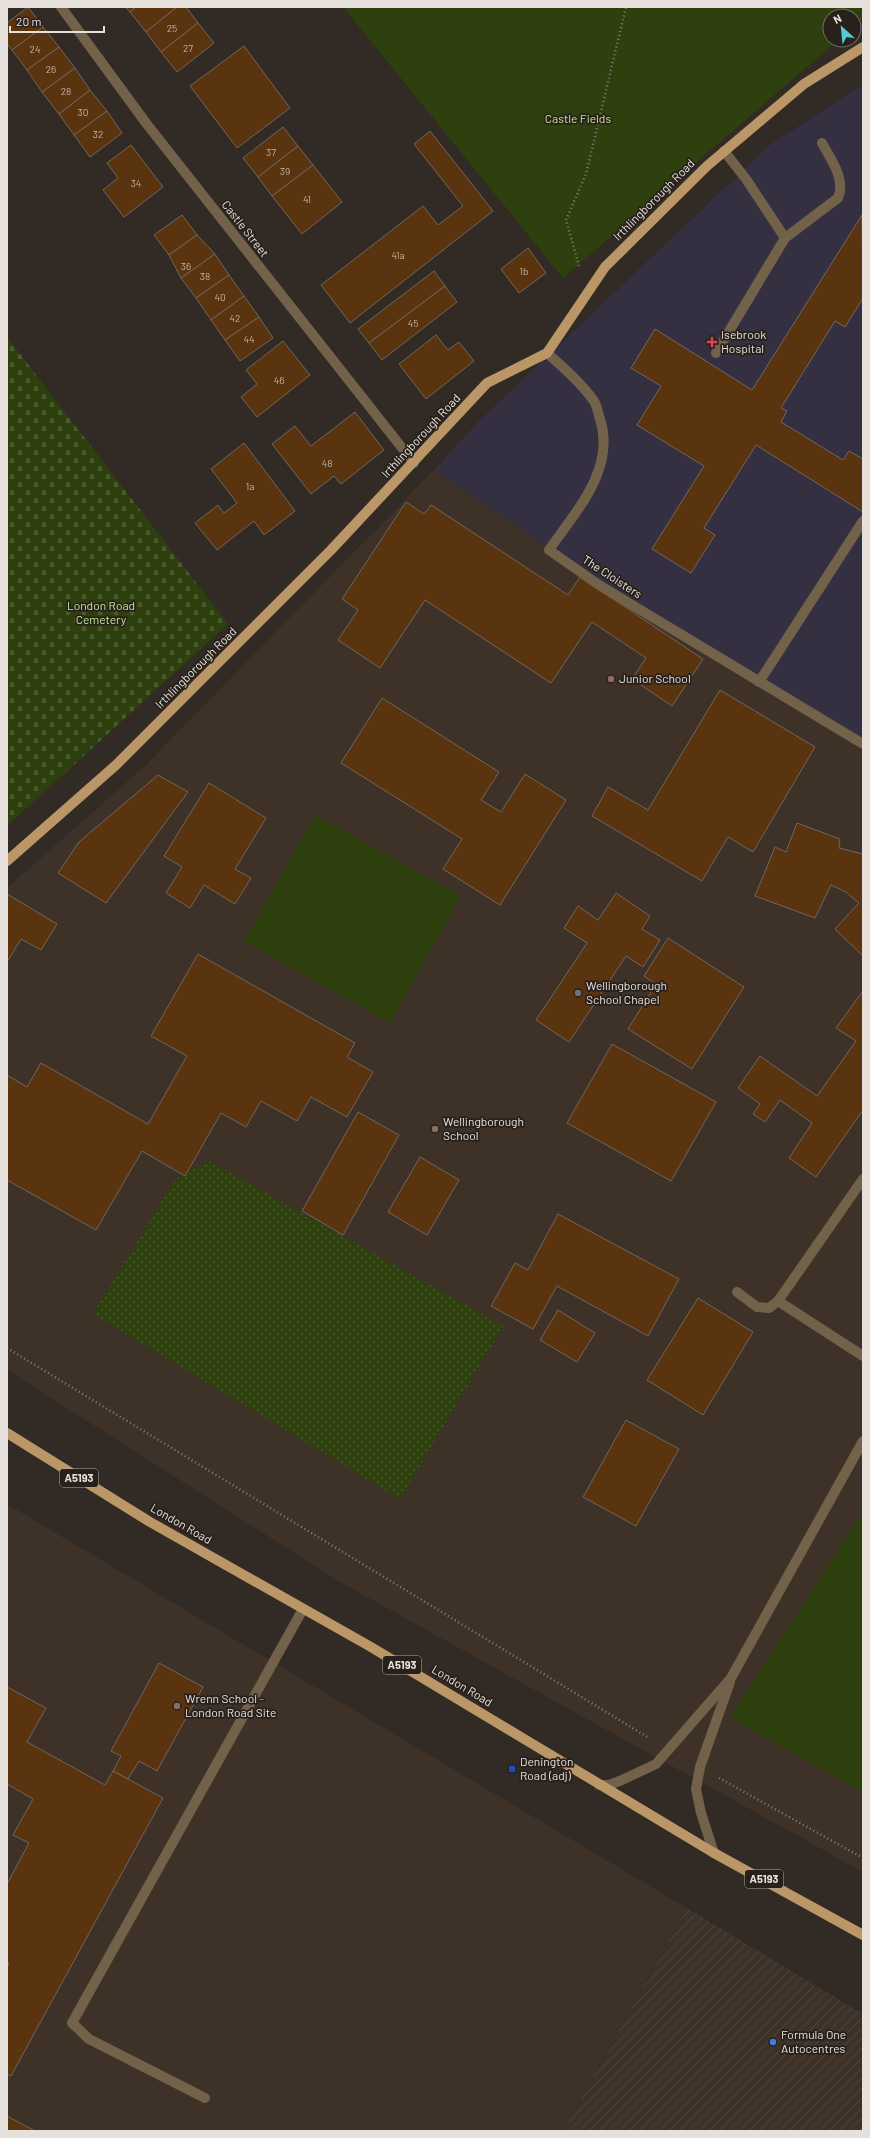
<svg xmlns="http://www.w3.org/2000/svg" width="870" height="2138" viewBox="0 0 870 2138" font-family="Barlow,sans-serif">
<defs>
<pattern id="industrial-furrows" width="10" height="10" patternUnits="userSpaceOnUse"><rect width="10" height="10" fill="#3e3127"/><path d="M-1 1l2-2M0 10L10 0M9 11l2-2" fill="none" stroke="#51453c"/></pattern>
<pattern id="grass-dots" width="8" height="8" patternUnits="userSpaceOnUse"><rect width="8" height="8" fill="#2d400d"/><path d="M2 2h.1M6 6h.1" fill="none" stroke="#4b5b30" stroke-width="1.8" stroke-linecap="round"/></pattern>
<pattern id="cemetery-stones" width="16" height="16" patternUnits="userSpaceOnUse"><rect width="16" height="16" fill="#2d400d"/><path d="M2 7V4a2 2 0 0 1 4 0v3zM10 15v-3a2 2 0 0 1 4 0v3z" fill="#4b5b30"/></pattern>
</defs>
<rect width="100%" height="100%" fill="#322a24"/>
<polygon fill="url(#industrial-furrows)" points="687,1908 863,2014 863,2131 563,2131"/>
<g fill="#3e3127">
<polygon points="434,470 671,630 863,747 863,1872 340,1582 7,1370 7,888 145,766"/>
<polygon points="7,1504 687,1908 563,2131 7,2131"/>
</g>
<polygon fill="#343041" points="863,85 863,747 671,630 434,470 479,421 771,144"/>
<polygon fill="url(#grass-dots)" points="209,1161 503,1326 400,1499 93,1314 175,1180"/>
<polygon fill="url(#cemetery-stones)" points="7,337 228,624 7,826"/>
<g fill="#2d400d">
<polygon points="343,7 863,7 863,19 854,27 854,16 830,16 830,40 838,40 563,278"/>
<polygon points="315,815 461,896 390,1023 244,941"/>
<polygon points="863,1511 863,1792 730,1718"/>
</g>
<g fill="#5a330f" stroke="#70675f">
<polygon points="28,7 43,27 12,50 7,44 7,23"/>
<polygon points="125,7 136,7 130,12"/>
<polygon points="136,7 177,7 146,32 130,12"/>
<polygon points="177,7 186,7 198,23 161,52 146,32"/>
<polygon points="198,23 214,43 177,72 161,52"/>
<polygon points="43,27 59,47 27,70 12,50"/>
<polygon points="244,46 290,108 237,148 190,86"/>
<polygon points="59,47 75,68 42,92 27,70"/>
<polygon points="75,68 90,90 59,114 42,92"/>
<polygon points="90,90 107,111 74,135 59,114"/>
<polygon points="107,111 122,133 90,157 74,135"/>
<polygon points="283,127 298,146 258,177 243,158"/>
<polygon points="430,131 493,211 350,323 321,285 423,206 438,225 463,206 414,144"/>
<polygon points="131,145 163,187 124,217 103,190 118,178 107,163"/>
<polygon points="298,146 313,165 272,196 258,177"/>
<polygon points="313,165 342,202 302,234 272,196"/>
<polygon points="182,215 197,235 169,255 154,235"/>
<polygon points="862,215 863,298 845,327 835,321 781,408 787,411 781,422 843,460 849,451 863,459 863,512 756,445 704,528 715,535 691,573 652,549 704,466 637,425 661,386 631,368 655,329 752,390"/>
<polygon points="197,235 215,254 181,278 169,255"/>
<polygon points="528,248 546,273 519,293 501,269"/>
<polygon points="215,254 229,275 196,298 181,278"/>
<polygon points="434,271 445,286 369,343 358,329"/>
<polygon points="229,275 244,296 211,320 196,298"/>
<polygon points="445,286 457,302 382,360 369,343"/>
<polygon points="244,296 259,317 225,340 211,320"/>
<polygon points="259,317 273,338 240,361 225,340"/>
<polygon points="436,335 448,350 459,342 474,361 426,399 399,364"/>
<polygon points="283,341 310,375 257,417 241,397 257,384 246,370"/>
<polygon points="355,412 384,450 341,484 334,476 311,494 272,444 295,426 311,446"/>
<polygon points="244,443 295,511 264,535 254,521 217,550 195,523 218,505 224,513 237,503 211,469"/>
<polygon points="406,502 424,514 431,505 568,595 580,577 703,659 672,706 632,679 646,658 592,622 551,683 425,600 380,668 338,640 358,610 342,599"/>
<polygon points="720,690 815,747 753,852 728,837 702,881 592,816 608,787 648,810"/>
<polygon points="382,698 499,772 481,800 501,812 525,774 566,800 500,905 443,869 462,839 341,763"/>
<polygon points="158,775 188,792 106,903 58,873 79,842"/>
<polygon points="209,783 266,818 235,869 251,878 235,904 204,885 190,908 166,893 182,867 164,856"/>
<polygon points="797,823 840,839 839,848 863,854 863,956 835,929 859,903 846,892 831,885 815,918 755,896 775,847 786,852"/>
<polygon points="616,893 650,916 642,929 660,940 643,967 626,956 569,1042 536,1020 587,943 564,928 578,906 598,920"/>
<polygon points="7,894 57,924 41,950 21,939 7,962"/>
<polygon points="668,938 744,987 692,1069 628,1029 656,984 644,976"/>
<polygon points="198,954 355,1043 347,1057 373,1072 347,1117 311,1097 297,1121 261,1101 246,1127 221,1113 185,1176 142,1151 96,1230 7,1180 7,1075 27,1087 41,1063 148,1124 187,1056 151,1036"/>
<polygon points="863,991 863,1110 816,1177 789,1158 812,1123 780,1100 765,1122 753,1114 760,1104 738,1088 760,1056 817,1096 856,1041 836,1028"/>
<polygon points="612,1044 716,1102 671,1181 567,1123"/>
<polygon points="358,1112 399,1135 343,1235 302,1211"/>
<polygon points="420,1157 459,1180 427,1235 388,1212"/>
<polygon points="558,1214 679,1279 648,1336 557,1286 533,1329 491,1306 515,1263 528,1270"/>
<polygon points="698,1298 753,1332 703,1415 647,1380"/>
<polygon points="558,1310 595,1333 577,1362 540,1340"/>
<polygon points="626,1420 679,1449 636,1526 583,1497"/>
<polygon points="159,1663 203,1687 157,1771 139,1761 128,1779 113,1771 121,1756 111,1751"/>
<polygon points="7,1687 46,1708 27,1742 105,1785 113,1771 163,1798 11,2076 7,2074 7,1967 9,1963 7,1962 7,1884 29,1843 13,1835 33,1799 7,1784"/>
<polygon points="7,2116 35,2131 7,2131"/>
</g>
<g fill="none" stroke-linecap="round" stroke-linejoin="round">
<g stroke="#87807b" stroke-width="2.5" stroke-dasharray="1 3" stroke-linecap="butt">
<polyline points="579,266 566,220 586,174 626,7"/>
<polyline points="7,1348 649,1738"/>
<polyline points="719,1778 863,1858"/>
</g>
<g stroke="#73624a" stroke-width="10">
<polyline points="61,7 146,123 414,463"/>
<polyline points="724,151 746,179 785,238"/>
<path d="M547,353c17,15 34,30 47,48 3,5 4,12 6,18 16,50 -24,92 -51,131l50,35 264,159"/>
<path d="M716,353l69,-115 53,-40c8,-19 -7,-38 -16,-55"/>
<polyline points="759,682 863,521"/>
<polyline points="737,1292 757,1307 769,1308 778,1301 863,1179"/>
<polyline points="778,1301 863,1356"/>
<polyline points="599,1785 609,1785 622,1780 656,1764 731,1678 863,1441"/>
<polyline points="714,1853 701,1813 696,1789 700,1767 730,1682"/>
<polyline points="205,2098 89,2039 72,2023 303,1609"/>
</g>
<g stroke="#bb9666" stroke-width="10">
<polyline points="7,861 116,765 331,550 487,383 547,353 605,267 707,166 804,84 863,47"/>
<polyline points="7,1433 150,1522 371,1647 714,1853 863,1935"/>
</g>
</g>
<path fill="#e0444e" stroke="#28201a" stroke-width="1.5" d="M710 336h4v4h4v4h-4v4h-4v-4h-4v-4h4z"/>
<g fill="#8d6e63" stroke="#28201a" stroke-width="1.5">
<circle cx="611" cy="679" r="4"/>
<circle cx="435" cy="1129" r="4"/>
<circle cx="177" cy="1706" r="4"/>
</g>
<circle fill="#6b7280" stroke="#28201a" stroke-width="1.5" cx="578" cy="993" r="4"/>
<rect fill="#1a4fb4" stroke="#28201a" stroke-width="1.5" x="508" y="1765" width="8" height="8" rx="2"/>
<circle fill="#3f7fe0" stroke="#28201a" stroke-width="1.5" cx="773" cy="2042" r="4"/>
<g text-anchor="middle" stroke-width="3.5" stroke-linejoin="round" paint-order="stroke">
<g font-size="10" fill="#c3b5a9">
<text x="172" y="32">25</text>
<text x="188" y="52">27</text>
<text x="35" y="53">24</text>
<text x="51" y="73">26</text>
<text x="66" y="95">28</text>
<text x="83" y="116">30</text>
<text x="98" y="138">32</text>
<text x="271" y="156">37</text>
<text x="285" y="175">39</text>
<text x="136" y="187">34</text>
<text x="307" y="203">41</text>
<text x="398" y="259">41a</text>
<text x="186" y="270">36</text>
<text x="524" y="275">1b</text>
<text x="205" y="280">38</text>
<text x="220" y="301">40</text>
<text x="235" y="322">42</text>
<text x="413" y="327">45</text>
<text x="249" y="343">44</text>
<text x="279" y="384">46</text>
<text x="327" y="467">48</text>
<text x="250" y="490">1a</text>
</g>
<g fill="#28201a" stroke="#ada6a2" stroke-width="1">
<rect x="60" y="1469" width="38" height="18" rx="3"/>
<rect x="383" y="1656" width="38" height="18" rx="3"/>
<rect x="745" y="1870" width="38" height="18" rx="3"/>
</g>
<g font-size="11" font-weight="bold" fill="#e6e0dc">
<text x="79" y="1482">A5193</text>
<text x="402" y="1669">A5193</text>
<text x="764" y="1883">A5193</text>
</g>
<g font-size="12" fill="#c1e88f" stroke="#28201a">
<text x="578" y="123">Castle Fields</text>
<text x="101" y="610">London Road<tspan x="101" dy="14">Cemetery</tspan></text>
</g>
<g font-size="12" fill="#e6e0dc" stroke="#28201a">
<text transform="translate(654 200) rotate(-45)" y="4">Irthlingborough Road</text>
<text transform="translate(245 229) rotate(52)" y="4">Castle Street</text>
<text transform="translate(421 436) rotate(-47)" y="4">Irthlingborough Road</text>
<text transform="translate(612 577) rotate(33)" y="4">The Cloisters</text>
<text transform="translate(196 668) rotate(-45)" y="4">Irthlingborough Road</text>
<text transform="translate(181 1524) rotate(30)" y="4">London Road</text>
<text transform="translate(462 1686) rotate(31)" y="4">London Road</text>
</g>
<g font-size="12" fill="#e6e0dc" stroke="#28201a" text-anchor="start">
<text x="721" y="339">Isebrook<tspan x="721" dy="14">Hospital</tspan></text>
<text x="619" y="683">Junior School</text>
<text x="586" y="990">Wellingborough<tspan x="586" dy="14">School Chapel</tspan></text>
<text x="443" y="1126">Wellingborough<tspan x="443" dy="14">School</tspan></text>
<text x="185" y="1703">Wrenn School -<tspan x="185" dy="14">London Road Site</tspan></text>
<text x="520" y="1766">Denington<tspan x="520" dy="14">Road (adj)</tspan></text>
<text x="781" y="2039">Formula One<tspan x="781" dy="14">Autocentres</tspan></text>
</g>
</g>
<rect width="870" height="2138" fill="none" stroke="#e6e0dc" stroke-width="16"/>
<g transform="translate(842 28) rotate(333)"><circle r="19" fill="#28201a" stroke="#746d68"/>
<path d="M0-3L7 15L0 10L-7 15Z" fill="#52cdcf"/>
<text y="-6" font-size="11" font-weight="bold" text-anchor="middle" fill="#e6e0dc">N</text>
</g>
<path d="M10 26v6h94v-6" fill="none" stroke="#e6e0dc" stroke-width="2"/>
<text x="16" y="26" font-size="12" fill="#e6e0dc" stroke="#28201a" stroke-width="3" paint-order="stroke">20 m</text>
</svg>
